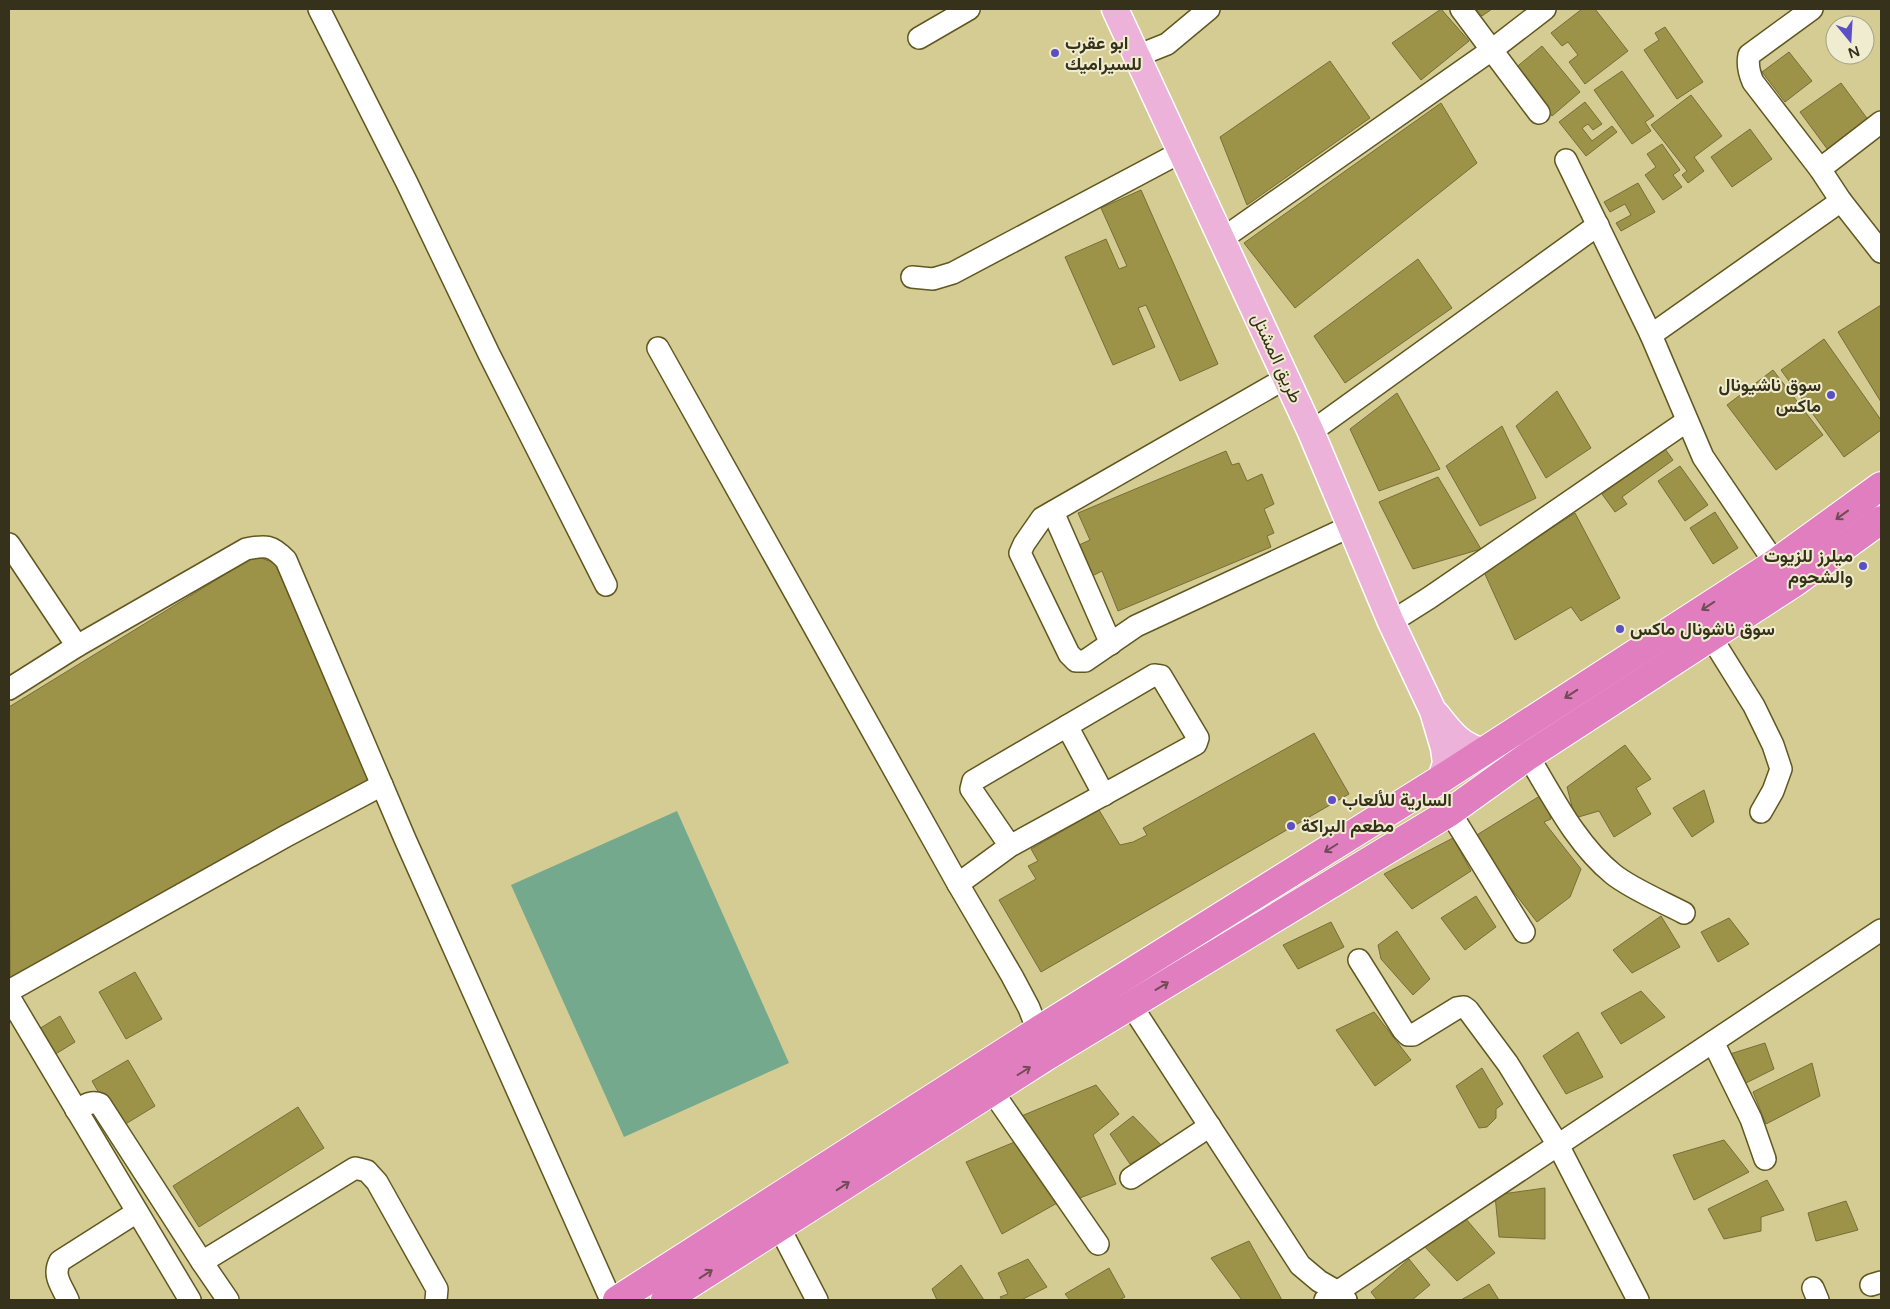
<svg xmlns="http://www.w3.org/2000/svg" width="1890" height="1309" viewBox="0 0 1890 1309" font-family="'Varela Round',Vazirmatn,sans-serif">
<rect width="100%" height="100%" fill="#d4cc92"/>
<polygon fill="#74a98e" points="677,811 789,1063 624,1137 511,885"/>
<g fill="#9d9348" stroke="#766e37">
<polygon points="1441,9 1469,41 1421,80 1392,43"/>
<polygon points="1476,9 1492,9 1482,16"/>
<polygon points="1582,9 1595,9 1628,51 1585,84 1569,62 1578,55 1568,42 1562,46 1551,33"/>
<polygon points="1665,27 1703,82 1677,99 1644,50 1659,40 1655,33"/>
<polygon points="1542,46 1580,92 1552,116 1513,70"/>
<polygon points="1789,52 1812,81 1785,102 1762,72"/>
<polygon points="1330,61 1370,118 1247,205 1220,137"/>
<polygon points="1622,71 1654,116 1645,122 1651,131 1632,144 1594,90"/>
<polygon points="1841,83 1869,121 1828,150 1800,112"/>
<polygon points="1691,95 1722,136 1694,157 1704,171 1688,183 1682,175 1687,171 1651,125"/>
<polygon points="1585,102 1602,124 1593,130 1588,124 1582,128 1592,141 1612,126 1617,132 1586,156 1559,122"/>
<polygon points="1441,103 1477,163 1295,308 1244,243"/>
<polygon points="1750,129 1772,159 1732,187 1711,157"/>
<polygon points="1662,144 1680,170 1673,175 1682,187 1663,200 1645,175 1656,167 1647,154"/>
<polygon points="1638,183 1655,212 1621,231 1616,223 1631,215 1625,204 1610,212 1604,202"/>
<polygon points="1141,190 1218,364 1180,381 1146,305 1138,308 1155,347 1113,365 1065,257 1106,239 1119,269 1127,266 1101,208"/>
<polygon points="1418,259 1452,308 1345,383 1314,336"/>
<polygon points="1881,305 1881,402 1838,332"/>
<polygon points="1824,339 1881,420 1881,430 1844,457 1781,370"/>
<polygon points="1773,370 1823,435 1776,470 1727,405"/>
<polygon points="1557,391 1591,448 1546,478 1516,426"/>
<polygon points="1397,393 1440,469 1379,491 1350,429"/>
<polygon points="1502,426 1536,498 1480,526 1446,466"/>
<polygon points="1665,449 1673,460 1622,497 1627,504 1615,512 1602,494"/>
<polygon points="1226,451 1232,465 1239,463 1247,481 1262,474 1274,504 1264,509 1274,533 1267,536 1271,547 1118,611 1102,571 1092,576 1079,545 1090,540 1078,513"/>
<polygon points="1680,466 1708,505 1685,521 1658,481"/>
<polygon points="1438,477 1481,549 1413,569 1379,502"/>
<polygon points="1715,512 1738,548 1713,564 1690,528"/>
<polygon points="1575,513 1620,598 1581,621 1571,607 1515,640 1484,572"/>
<polygon points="255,556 275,563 373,786 10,980 9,707"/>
<polygon points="1314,733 1349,794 1041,972 999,900 1036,879 1028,866 1038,861 1031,849 1099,810 1120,845 1133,842 1147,835 1143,828"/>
<polygon points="1625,745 1651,779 1636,788 1651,814 1614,837 1599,811 1575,818 1567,787"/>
<polygon points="1704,790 1714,822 1692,837 1673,808"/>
<polygon points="1543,794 1551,819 1544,822 1581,869 1570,897 1537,922 1472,838"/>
<polygon points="1453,838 1471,871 1412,909 1384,874"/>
<polygon points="1476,896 1496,927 1465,950 1441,918"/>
<polygon points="1661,916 1680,947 1632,973 1613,950"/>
<polygon points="1729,918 1749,944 1718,962 1701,932"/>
<polygon points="1331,922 1344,947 1298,969 1283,945"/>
<polygon points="1397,931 1430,979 1413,995 1381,959 1378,945"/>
<polygon points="135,972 162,1019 126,1039 99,992"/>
<polygon points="1641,991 1665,1017 1621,1044 1601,1013"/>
<polygon points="1374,1012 1411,1060 1375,1086 1336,1030"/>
<polygon points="60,1016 75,1042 54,1055 39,1029"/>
<polygon points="1578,1032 1603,1077 1566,1094 1543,1056"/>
<polygon points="1765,1043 1774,1069 1746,1083 1730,1065 1730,1054"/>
<polygon points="128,1060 155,1106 119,1128 92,1081"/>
<polygon points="1812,1063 1820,1096 1766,1124 1753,1092"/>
<polygon points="1482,1068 1503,1104 1496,1109 1496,1118 1487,1127 1479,1128 1456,1086"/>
<polygon points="1096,1085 1119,1114 1093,1135 1116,1184 1072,1201 1019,1117"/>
<polygon points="298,1107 324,1148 199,1227 173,1186"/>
<polygon points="1133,1116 1163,1147 1130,1164 1110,1134"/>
<polygon points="1724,1140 1749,1172 1694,1200 1673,1155"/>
<polygon points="1017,1141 1059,1202 1002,1234 966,1162"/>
<polygon points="1767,1180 1784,1210 1761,1217 1761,1231 1724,1239 1708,1209"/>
<polygon points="1545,1188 1545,1239 1499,1237 1495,1195"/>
<polygon points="1846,1201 1858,1230 1816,1241 1808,1213"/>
<polygon points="1466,1219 1495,1253 1457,1281 1425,1247"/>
<polygon points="1249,1241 1282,1300 1242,1300 1211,1258"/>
<polygon points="1028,1259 1047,1287 1021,1300 1002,1300 1000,1297 1008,1294 998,1273"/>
<polygon points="1409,1259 1430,1285 1412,1300 1377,1300 1371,1292"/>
<polygon points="961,1265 984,1300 937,1300 932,1289"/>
<polygon points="1109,1268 1125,1297 1119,1300 1070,1300 1065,1294"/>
<polygon points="1489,1284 1499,1300 1461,1300"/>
</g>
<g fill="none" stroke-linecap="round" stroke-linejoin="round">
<defs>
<g id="minor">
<polyline points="319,9 407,183 489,354 606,585"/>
<polyline points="1461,9 1539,113"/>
<path d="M1812,9l-63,46c-2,10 0,18 4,27l67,87 21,32 40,51"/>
<polyline points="919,38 969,9"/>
<polyline points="1137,56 1167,44 1209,9"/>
<polyline points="1566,160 1651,335 1703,457 1775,563"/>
<polyline points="1820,169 1881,122"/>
<polyline points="1222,239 1493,49 1545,9"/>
<polyline points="912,277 933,279 953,273 1181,152"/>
<polyline points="1651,335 1841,201"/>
<polyline points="658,348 958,884 1012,976 1029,1008 1043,1044"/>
<polyline points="1286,378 1042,518 1024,544 1020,553 1069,654 1076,661 1085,661 1136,626 1351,526"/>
<polyline points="1311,432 1598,225"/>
<polyline points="1053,512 1111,644"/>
<polyline points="9,544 77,646"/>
<polyline points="1391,622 1429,598 1687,421"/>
<polyline points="1711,637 1754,706 1773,745 1781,769 1773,791 1761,812"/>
<path d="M9,689l68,-43 169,-97c20,-4 26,-4 40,11l119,279 206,461"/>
<polyline points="1067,726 1104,795"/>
<path d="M1528,756c25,41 48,88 85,118 17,14 50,28 71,39"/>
<polyline points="1450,812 1524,932"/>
<polyline points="958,884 1010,846 1196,744 1198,738 1161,676 1154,675 973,781 971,789 1010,846"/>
<polyline points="1359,960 1403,1030 1408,1035 1413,1035 1457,1008 1464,1007 1468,1010 1508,1064 1558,1145 1638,1300"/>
<polyline points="9,991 286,836 382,785"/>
<polyline points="9,997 190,1300"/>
<polyline points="1131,1005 1300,1265 1319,1281 1338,1292 1346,1300"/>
<polyline points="1713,1042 1751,1119 1765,1159"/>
<polyline points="992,1091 1098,1244"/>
<path d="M76,1110c8,-4 15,-10 24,-6l102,158"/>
<polyline points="1131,1178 1210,1126"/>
<polyline points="779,1227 817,1300"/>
<polyline points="1871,1285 1881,1282"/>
<polyline points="1813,1288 1818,1300"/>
<path d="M68,1300c-6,-14 -16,-24 -8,-39l77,-49"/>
<polyline points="228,1300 202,1262 355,1168 367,1171 377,1182 437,1289 436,1300"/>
<polyline points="1325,1300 1881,930"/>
</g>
<g id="major">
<polyline points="1115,9 1311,432 1391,622 1433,711 1444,748 1446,763 1441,779"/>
<path d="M1437,715c15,19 22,29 46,37"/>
</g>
<g id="highway">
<polyline points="617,1300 1039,1030 1441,779 1775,563 1881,486"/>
<polyline points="665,1300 1047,1056 1450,812 1528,756 1794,583 1881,520"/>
</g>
</defs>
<use href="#minor" stroke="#605820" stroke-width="24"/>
<use href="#major" stroke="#fff" stroke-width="29"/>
<use href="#highway" stroke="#fff" stroke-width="30"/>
<use href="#minor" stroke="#fff" stroke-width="21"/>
<use href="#major" stroke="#edb2d9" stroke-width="26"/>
<use href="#highway" stroke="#e17ec0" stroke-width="28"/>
</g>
<defs><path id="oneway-shaft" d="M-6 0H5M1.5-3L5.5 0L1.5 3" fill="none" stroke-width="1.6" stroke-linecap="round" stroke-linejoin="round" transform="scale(1.25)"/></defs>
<g stroke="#714c54">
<use href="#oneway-shaft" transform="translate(1842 515) rotate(144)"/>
<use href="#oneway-shaft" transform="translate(1708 606) rotate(147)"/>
<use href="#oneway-shaft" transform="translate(1571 694) rotate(147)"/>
<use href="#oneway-shaft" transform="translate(1331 848) rotate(148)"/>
<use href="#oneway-shaft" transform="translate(1162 986) rotate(-31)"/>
<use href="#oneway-shaft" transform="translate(1024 1071) rotate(-32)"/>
<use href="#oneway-shaft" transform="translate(843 1186) rotate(-33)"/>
<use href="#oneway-shaft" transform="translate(706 1274) rotate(-33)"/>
</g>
<g fill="#594fc7" stroke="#f0eccf" stroke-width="2">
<circle cx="1055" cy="53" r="5"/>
<circle cx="1831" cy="395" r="5"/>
<circle cx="1863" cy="566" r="5"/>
<circle cx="1620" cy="629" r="5"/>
<circle cx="1332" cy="800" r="5"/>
<circle cx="1291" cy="826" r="5"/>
</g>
<g text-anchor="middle" stroke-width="4" stroke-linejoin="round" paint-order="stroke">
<g font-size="18" font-weight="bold" fill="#35311a" stroke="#f0eccf" text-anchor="start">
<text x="1065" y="49">ابو عقرب<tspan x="1065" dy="21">للسيراميك</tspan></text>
<text x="1821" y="391" text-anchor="end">سوق ناشيونال<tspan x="1821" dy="21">ماكس</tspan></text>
<text x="1853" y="562" text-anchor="end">ميلرز للزيوت<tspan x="1853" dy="21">والشحوم</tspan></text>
<text x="1630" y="635">سوق ناشونال ماكس</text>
<text x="1342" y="806">السارية للألعاب</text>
<text x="1301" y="832">مطعم البراكة</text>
</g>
<g font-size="18" fill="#35311a" stroke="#f0eccf">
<text transform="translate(1277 358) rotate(65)" y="6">طريق المشتل</text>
</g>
</g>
<rect width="1890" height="1309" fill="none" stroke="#35311a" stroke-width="20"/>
<g transform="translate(1850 40) rotate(162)"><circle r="24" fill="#f0eccf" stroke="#a5a187"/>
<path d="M0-4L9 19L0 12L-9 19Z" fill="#594fc7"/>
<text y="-8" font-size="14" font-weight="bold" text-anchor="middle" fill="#35311a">N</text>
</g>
</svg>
